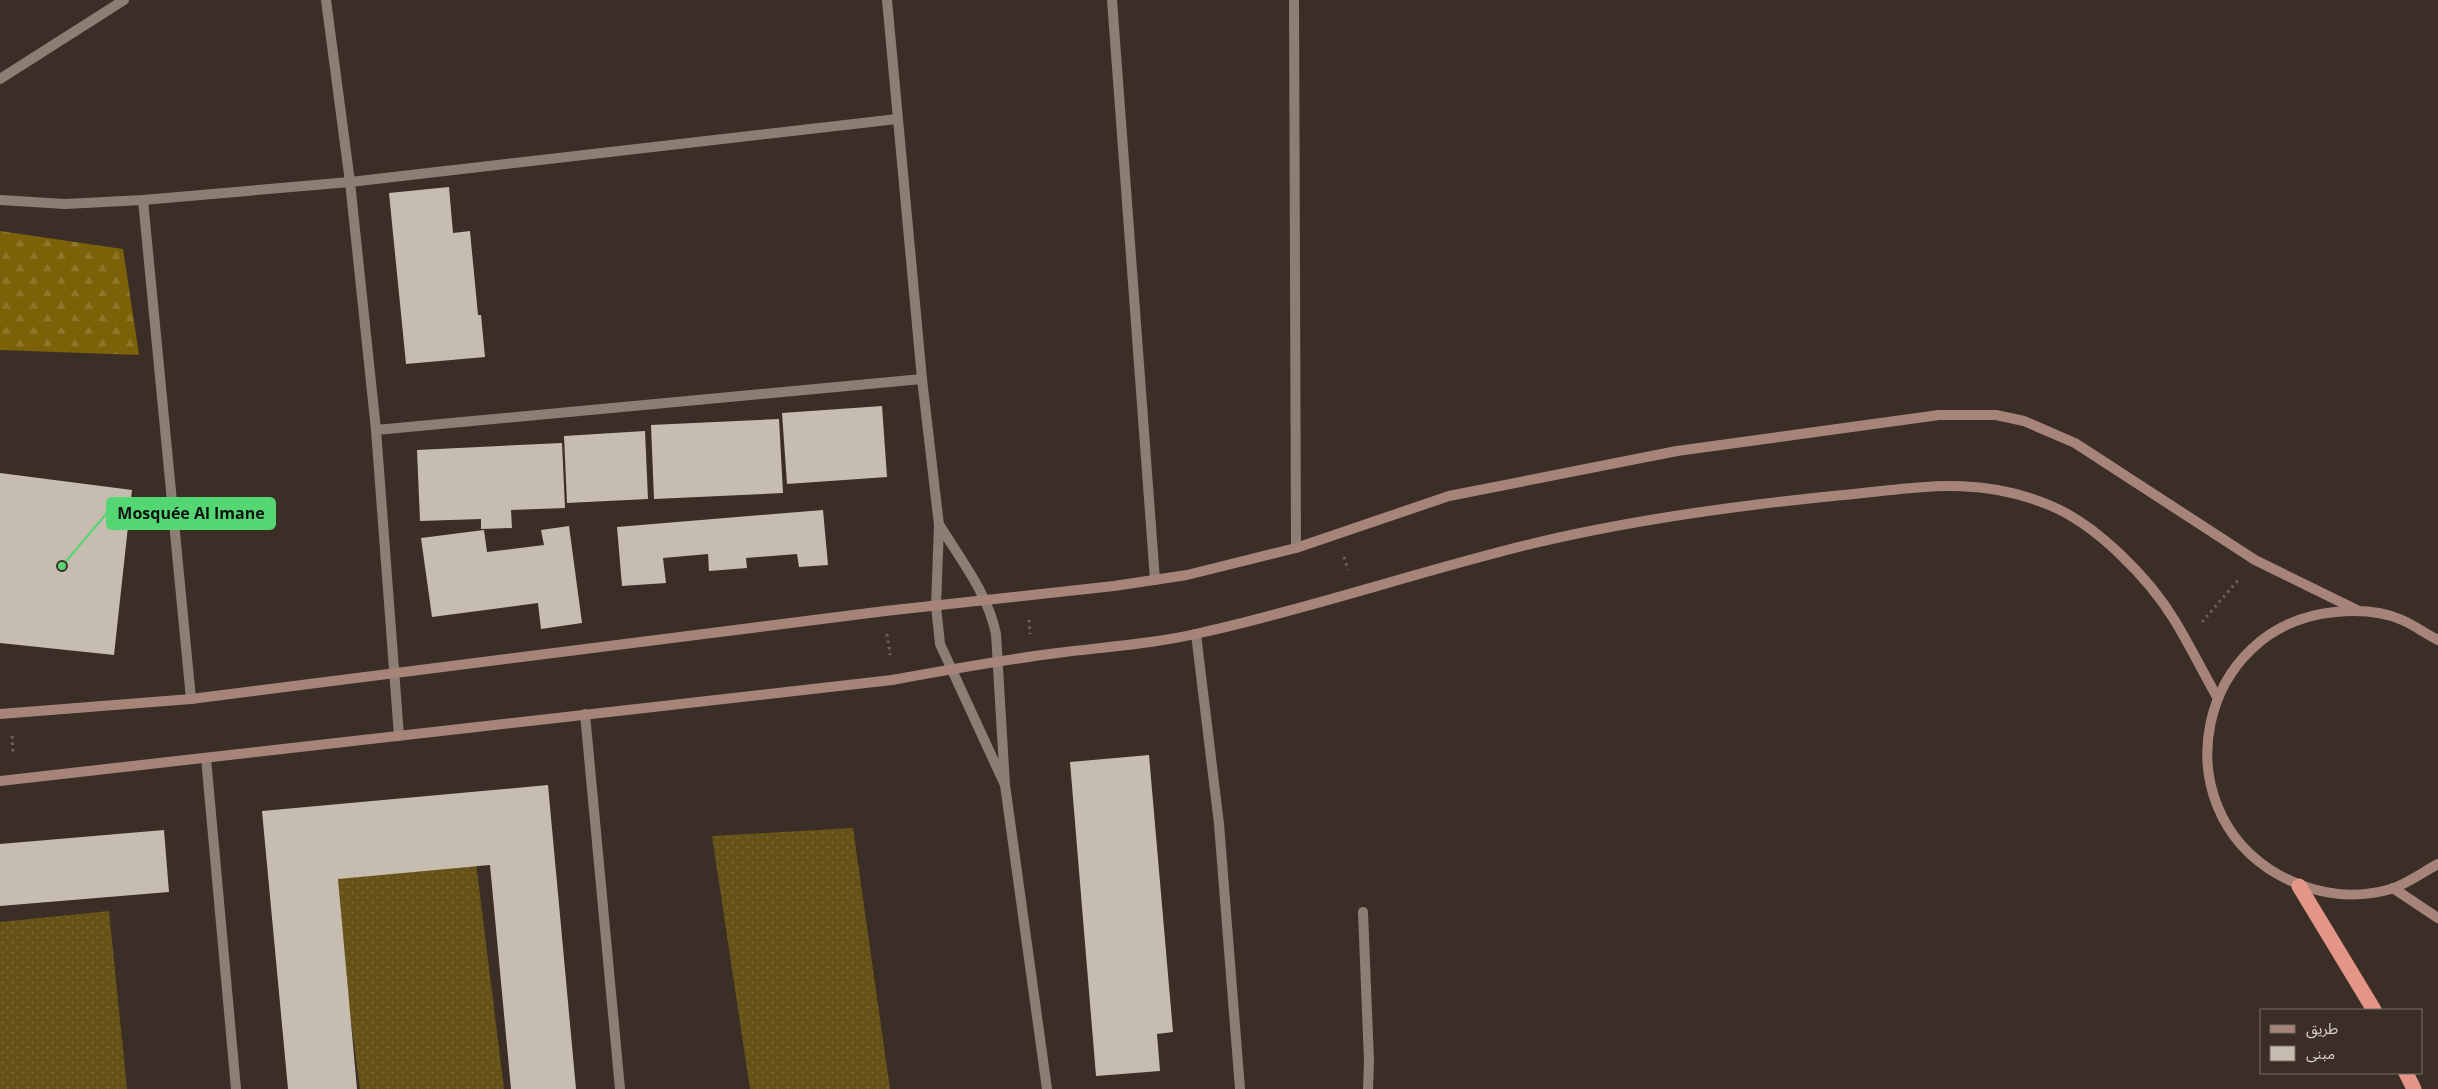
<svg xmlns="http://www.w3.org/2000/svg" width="2438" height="1089" viewBox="0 0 2438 1089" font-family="'Open Sans','Noto Sans Arabic',sans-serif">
<defs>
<pattern id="forest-firs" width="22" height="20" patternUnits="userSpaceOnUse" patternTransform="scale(1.25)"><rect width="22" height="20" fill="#7c6108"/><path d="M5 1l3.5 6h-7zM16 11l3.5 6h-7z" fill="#8e772b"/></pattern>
<pattern id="garden-dots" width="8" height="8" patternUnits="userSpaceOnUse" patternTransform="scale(1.25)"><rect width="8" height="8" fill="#665217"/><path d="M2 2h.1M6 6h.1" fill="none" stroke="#7b6a38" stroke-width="1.8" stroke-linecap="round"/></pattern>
</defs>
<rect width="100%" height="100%" fill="#3a2e27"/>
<polygon fill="url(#forest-firs)" points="0,231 123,249 139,355 0,350"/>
<g fill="url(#garden-dots)">
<polygon points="853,828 890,1089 750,1089 712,836"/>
<polygon points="476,863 504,1089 360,1089 332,876"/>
<polygon points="109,911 127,1089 0,1089 0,922"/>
</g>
<g fill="#c7bcb0">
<polygon points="449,187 453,233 470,231 478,315 481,315 485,357 406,364 389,193"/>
<polygon points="882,406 887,477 787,484 782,413"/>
<polygon points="779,419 783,493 654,499 651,425"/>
<polygon points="645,431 648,499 567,503 564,436"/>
<polygon points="562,443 565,508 511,510 512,528 481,529 481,519 420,521 417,450"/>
<polygon points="0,473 132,490 114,655 0,643"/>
<polygon points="823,510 828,565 799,567 797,554 746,558 747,568 709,571 708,554 663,558 666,583 622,586 617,527"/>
<polygon points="569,526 582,623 541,629 538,603 432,617 421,538 484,530 487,552 544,545 541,530"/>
<polygon points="1149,755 1173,1032 1157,1034 1160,1071 1096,1076 1070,762"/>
<polygon points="548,785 576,1089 511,1089 490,865 338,879 357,1089 288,1089 262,811"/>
<polygon points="164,830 169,892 0,906 0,844"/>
</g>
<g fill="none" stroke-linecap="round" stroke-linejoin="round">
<g stroke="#6c625c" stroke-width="3" stroke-dasharray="2.5 4" stroke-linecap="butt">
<polyline points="1344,557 1348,570"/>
<polyline points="1029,620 1030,634"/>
<polyline points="2202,622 2240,578"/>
<polyline points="887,634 890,655"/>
<polyline points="12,736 13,755"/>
</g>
<g stroke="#8c7d75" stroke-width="10">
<polyline points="1196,634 1219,824 1240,1089"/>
<polyline points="585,714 620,1089"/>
<polyline points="206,758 236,1089"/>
<polyline points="1363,912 1369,1061 1368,1089"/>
</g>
<g stroke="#8c7d75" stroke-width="10">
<polyline points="326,0 350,182 376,430 399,736"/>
<polyline points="887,0 922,379 939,525 936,606 940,644 1005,785"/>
<polyline points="1112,0 1155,580"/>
<polyline points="1294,0 1296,548"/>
<polyline points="0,79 124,0"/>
<polyline points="0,200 65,204 143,200 350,182 897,119"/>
<polyline points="143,200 191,699"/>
<polyline points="376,430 922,379"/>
<path d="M940,526c21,34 48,68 56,108l9,151 42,304"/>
</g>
<g stroke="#a7847a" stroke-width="10">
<path d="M2438,640c-12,-6 -24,-15 -36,-20 -20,-9 -46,-10 -67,-8 -137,13 -176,195 -56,263 35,19 74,25 112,14 16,-5 32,-17 47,-25"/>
<polyline points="0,714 191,699 885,611 1114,586 1187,575 1296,548 1449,496 1677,451 1939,415 1996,415 2024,421 2075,443 2255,560 2357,610"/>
<path d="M0,781l892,-101c55,-10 110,-20 165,-27 47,-6 96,-9 143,-20 113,-25 223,-63 335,-90 101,-24 205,-38 308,-48 74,-7 134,-20 206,10 47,19 100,73 126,116 15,25 28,51 42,76"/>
<polyline points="2393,888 2438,918"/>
</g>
<g stroke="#e59586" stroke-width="15">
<polyline points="2299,886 2374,1010"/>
<polyline points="2406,1073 2414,1089"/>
</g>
</g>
<path fill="none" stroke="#54d672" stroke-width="2" d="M62 566L107 513"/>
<circle fill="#54d672" stroke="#3a2e27" stroke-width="2" cx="62" cy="566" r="5"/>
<rect fill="#54d672" stroke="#54d672" stroke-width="2" x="107" y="498" width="168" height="31" rx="5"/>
<g font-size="16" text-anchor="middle" font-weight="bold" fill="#111">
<text x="191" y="519">Mosquée Al Imane</text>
</g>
<rect x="2260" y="1009" width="162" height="65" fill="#3a2e27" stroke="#796f69"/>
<rect x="2270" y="1025" width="25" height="8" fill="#a7847a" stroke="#796f69"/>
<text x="2306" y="1034" font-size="15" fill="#d8d0cc">طريق</text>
<rect x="2270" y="1046" width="25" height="15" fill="#c7bcb0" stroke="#796f69"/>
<text x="2306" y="1059" font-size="15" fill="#d8d0cc">مبنى</text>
</svg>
